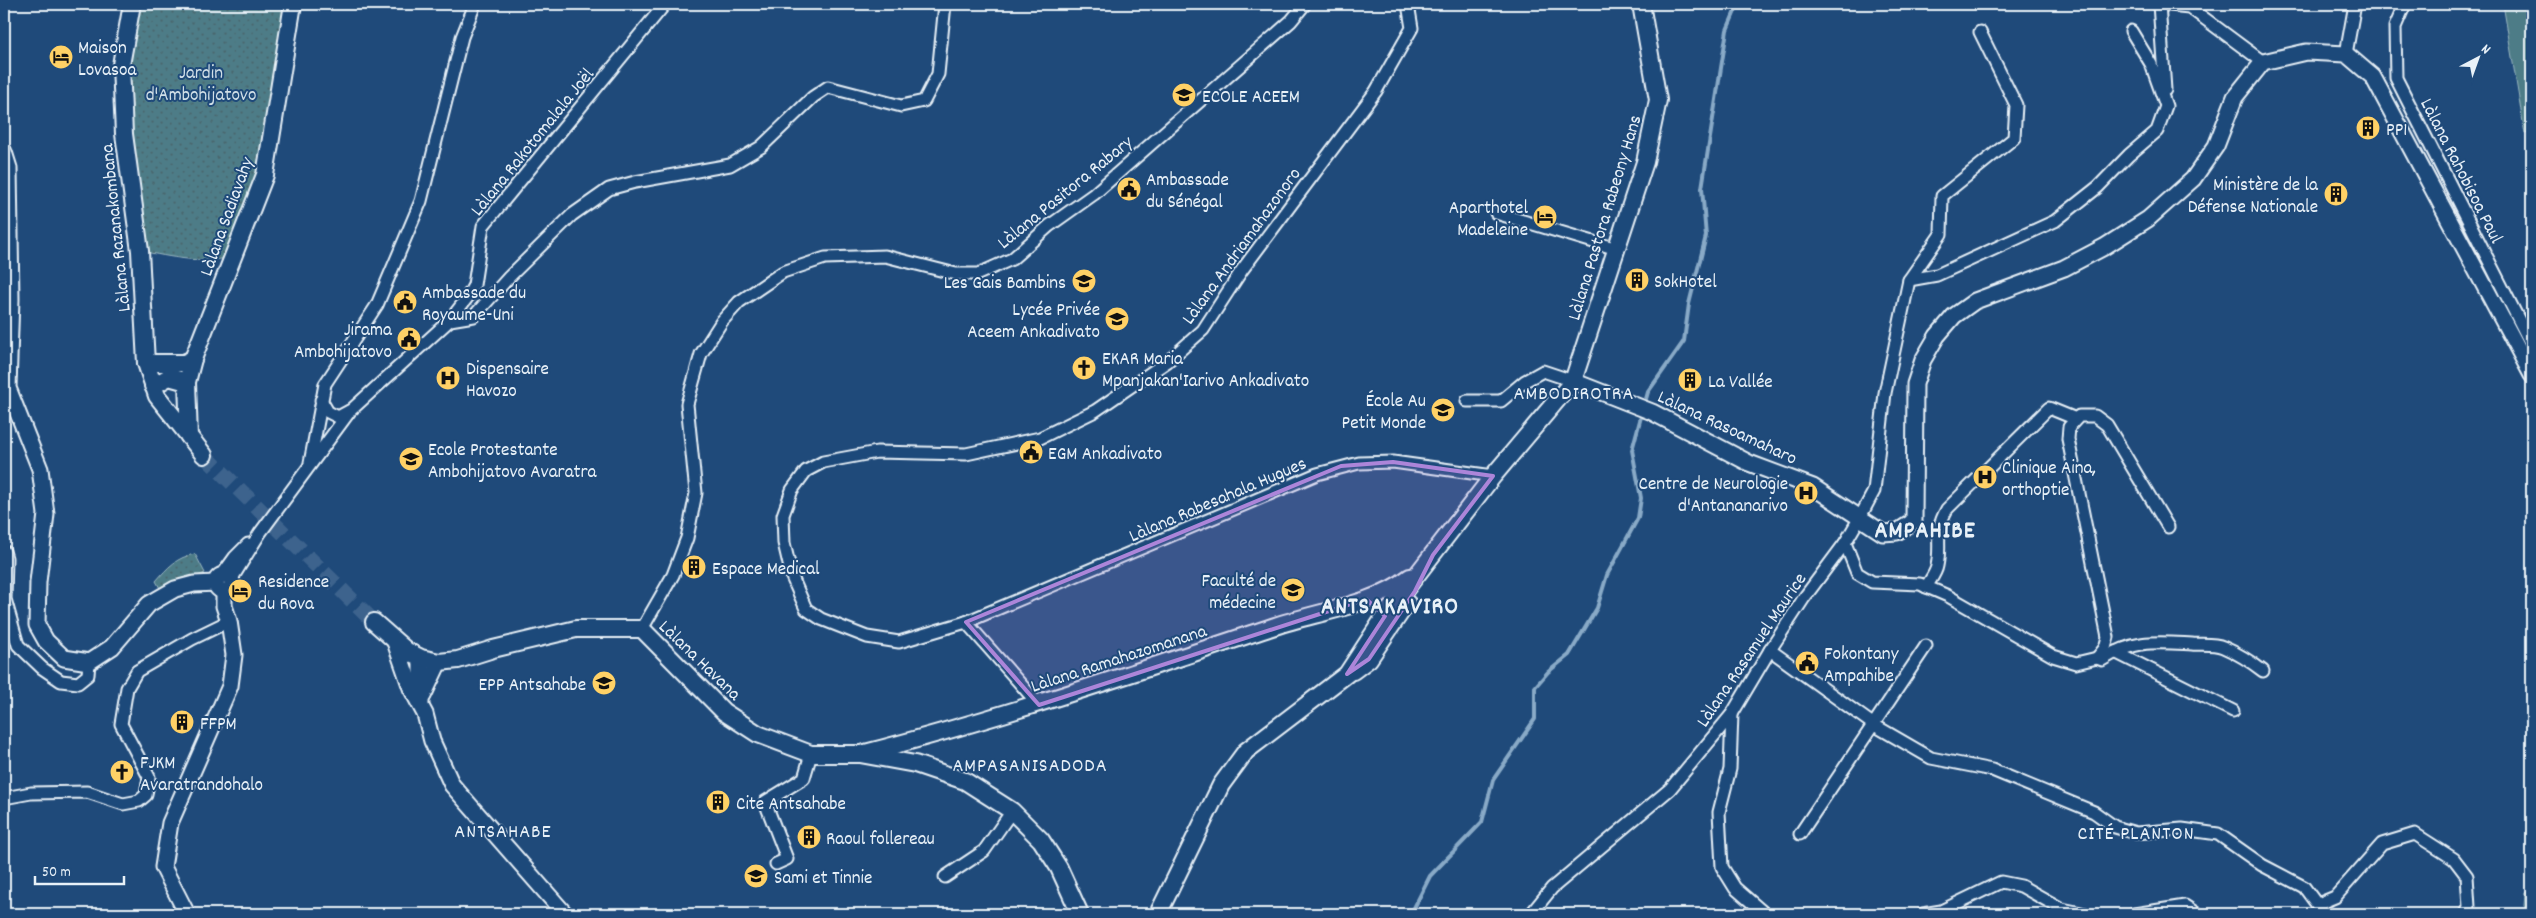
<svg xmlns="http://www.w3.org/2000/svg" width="2536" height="918" viewBox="0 0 2536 918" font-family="Dekko,sans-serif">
<defs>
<pattern id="forest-firs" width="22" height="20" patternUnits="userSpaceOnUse" patternTransform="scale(1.25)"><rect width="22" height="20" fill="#4d7c87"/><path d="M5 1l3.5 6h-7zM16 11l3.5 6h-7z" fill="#4a656c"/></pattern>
<pattern id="park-dots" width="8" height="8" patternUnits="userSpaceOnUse" patternTransform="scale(1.25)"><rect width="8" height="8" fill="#4d7c87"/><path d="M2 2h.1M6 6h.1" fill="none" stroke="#4a656c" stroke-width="1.8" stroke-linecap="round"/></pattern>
</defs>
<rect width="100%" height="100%" fill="#1f4a7a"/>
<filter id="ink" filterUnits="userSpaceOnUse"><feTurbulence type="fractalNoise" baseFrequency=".02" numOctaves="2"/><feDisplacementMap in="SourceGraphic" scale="10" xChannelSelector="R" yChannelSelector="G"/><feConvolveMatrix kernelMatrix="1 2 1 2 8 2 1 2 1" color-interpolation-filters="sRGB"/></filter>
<g filter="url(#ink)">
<polygon fill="#4d7c87" stroke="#9ab6c0" points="2503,4 2532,4 2532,132 2525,134"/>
<polygon fill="url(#forest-firs)" stroke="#9ab6c0" points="2532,888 2532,914 2529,914 2524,906 2525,893"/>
<g fill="url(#park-dots)" stroke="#9ab6c0">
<path d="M132,4h160l-26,162 -33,91c-33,7 -61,0 -93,-6l-16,-127z"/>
<path d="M195,554l10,19 -44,17 -5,-9c12,-14 21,-24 39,-27z"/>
</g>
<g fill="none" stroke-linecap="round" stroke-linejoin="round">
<g stroke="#89aac7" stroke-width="4">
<polyline points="1644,406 1648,392 1684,341 1689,304 1706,236 1702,188 1727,30 1738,4"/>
<polyline points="1411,914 1430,876 1482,822 1493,780 1535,719 1535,687 1548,672 1569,655 1597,608 1607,575 1638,518 1641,498 1632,450 1642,413"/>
</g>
<polyline stroke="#3d638d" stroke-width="16" stroke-dasharray="16 8" stroke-linecap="butt" points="204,455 374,622"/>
<defs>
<g id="minor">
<polyline points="1408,4 1412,28 1376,91 1242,270 1203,330 1168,361 1095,411 1040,438 966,454 877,452 823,462 806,471 792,490 783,515 784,543 792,577 806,609 821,619 867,637 899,642 966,622 1317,474 1359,463 1393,462 1493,476"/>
<polyline points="2405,4 2395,27 2396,78 2532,346"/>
<polyline points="2346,54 2355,4"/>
<polyline points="2165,90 2159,4 2189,7 2263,62"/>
<polyline points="1496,213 1617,249"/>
<polyline points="1909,280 1937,275 2055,221 2098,187 2129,155 2157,131 2166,106 2151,64 2131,31"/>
<polyline points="450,320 474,316 509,277 572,215 609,189 635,182 730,165 761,147 813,97 828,87 901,106 924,101 938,74 945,4"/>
<polyline points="321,400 328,412 338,417 349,411"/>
<polyline points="1467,401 1501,401 1525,381 1543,371 1573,381"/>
<polyline points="310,463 325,384 377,305 421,201 462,37 475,4"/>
<path d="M1845,543l12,30 15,9 48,2 28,12 105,60 23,7 21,-5 5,2c33,-21 53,-18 90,-16 9,1 22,-1 31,3 14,6 27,14 40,24"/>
<polyline points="4,551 6,558 5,599 18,645 42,668 61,681 78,683 88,675 89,662"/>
<polyline points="222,575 235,557 248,544"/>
<polyline points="231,580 260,533 350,411 450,320 467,298 474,285 483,226 665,4"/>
<path d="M1926,587c4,-7 10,-14 11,-21 5,-24 -4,-32 10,-57l102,-101 27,11"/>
<polyline points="966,622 1039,705"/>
<polyline points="642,629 673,575 687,538 696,493 687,404 701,354 722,321 739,302 783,272 825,258 885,256 956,274 978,274 1012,259 1049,226 1094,194 1291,21 1305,4"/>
<polyline points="1770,650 1874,725 1931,758 1992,770 2094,812 2115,827 2136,833 2182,829 2218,834 2262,865 2304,887 2324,914"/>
<polyline points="2115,652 2233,711"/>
<polyline points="2097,658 2105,648 2108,637 2068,439 2069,427 2079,416 2095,416 2107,425 2168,527"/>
<polyline points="1732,714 1730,769 1719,812 1722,867 1735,888 1765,914"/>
<polyline points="4,798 31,793 87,792 123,804 139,801 146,795 149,777 121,724 127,688 137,671 192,639 229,621"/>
<polyline points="1800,834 1926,646"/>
<polyline points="776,864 787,859 765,802 804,778 811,754"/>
<polyline points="945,877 984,851 1012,811"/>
<polyline points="2318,904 2335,897 2382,844 2415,834 2454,859 2467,876 2469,907 2466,914"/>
<polyline points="1531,914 1552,888 1670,789 1732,714 1770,650 1804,598 1845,543 1859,519 1874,491 1885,393 1909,280 1941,234 1942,196 2014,138 2016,105 1980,32"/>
<polyline points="1923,914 1941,911 2001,882 2021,886 2062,909 2086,914"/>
<polyline points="2134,914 2185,906 2197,914"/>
</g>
<g id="tertiary">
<polyline points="4,152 9,168 11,299 8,388 40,469 46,514 38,582 37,625 46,641 64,658 89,662 112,647 149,604 175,589 194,584 216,583"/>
<polyline points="1573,381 1652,412 1749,463 1813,487 1883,533 1897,532 1914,521 1915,384 1923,360 1937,336 1954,316 1975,301 2064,268 2104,247 2148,219 2193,179 2216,146 2235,97 2263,62 2306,52 2346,54 2373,77 2532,375"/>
<circle cx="224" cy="583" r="8"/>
<polyline points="395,642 411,688 425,714 432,741 452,785 565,914"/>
<polyline points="421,658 421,703"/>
<polyline points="423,696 439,662"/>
<polyline points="187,914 163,867 170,823 230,686 234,655 229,621 224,606 224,592"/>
</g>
<g id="secondary">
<polyline points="132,4 121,65 124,134 140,251 146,363 157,396 204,455"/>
<polyline points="146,363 184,363 193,359"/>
<polyline points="153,386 169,377 187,382"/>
<polyline points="189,437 187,382 193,359 265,175 293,4"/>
<polyline points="374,622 407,651 421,658 439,662 458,660 493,649 576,629 642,629 724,712 758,734 811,754 860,754 915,764 965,781 1012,811 1041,840 1059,868 1080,914"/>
<polyline points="1353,671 1369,659 1407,603"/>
<path d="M865,753c139,-36 274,-82 410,-127 42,-14 99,-21 135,-49"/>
<polyline points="1158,914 1221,785 1246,751 1347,674 1385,616 1493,476 1573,381 1645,162 1658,100 1641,4"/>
</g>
</defs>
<use href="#minor" stroke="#e8f1f8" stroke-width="15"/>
<use href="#tertiary" stroke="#e8f1f8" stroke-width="19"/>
<use href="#secondary" stroke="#e8f1f8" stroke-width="20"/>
<use href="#minor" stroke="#1f4a7a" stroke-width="11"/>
<use href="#tertiary" stroke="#1f4a7a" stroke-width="15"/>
<use href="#secondary" stroke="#1f4a7a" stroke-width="16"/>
</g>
</g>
<path fill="#ac85d9" fill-opacity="0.2" stroke="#ac85d9" stroke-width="4" stroke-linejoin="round" d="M1393,462l100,14 -60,79 -18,36 -46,68 -22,15 38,-58 -19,-17 -327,106 -73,-83 375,-156z"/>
<defs>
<symbol id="hotel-disc" viewBox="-11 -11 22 22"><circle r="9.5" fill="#ffd166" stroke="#1f4a7a"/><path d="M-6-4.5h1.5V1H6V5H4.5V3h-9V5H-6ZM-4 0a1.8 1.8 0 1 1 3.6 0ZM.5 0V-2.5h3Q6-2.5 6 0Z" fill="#111"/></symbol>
<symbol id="school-disc" viewBox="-11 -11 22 22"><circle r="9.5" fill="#ffd166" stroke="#1f4a7a"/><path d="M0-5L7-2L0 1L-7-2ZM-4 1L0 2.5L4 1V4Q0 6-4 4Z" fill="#111"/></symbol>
<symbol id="building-disc" viewBox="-11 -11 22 22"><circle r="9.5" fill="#ffd166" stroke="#1f4a7a"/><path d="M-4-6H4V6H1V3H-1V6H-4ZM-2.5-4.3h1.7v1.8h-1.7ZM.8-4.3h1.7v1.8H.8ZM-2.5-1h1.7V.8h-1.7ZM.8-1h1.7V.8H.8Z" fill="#111"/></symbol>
<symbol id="civic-disc" viewBox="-11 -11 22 22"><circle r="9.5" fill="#ffd166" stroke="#1f4a7a"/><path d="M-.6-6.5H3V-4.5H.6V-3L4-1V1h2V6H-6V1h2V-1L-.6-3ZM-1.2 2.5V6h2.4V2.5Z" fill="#111"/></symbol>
<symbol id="church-disc" viewBox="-11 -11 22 22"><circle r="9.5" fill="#ffd166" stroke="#1f4a7a"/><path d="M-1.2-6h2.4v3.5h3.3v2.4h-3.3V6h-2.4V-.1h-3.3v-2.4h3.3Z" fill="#111"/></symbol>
<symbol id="hospital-disc" viewBox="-11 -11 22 22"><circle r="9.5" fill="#ffd166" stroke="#1f4a7a"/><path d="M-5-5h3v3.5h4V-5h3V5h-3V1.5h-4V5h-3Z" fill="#111"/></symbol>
<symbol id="university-disc" viewBox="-11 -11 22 22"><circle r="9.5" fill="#ffd166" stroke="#1f4a7a"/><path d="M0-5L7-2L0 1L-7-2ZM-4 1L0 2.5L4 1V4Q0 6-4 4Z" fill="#111"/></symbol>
</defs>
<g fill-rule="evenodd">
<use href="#hotel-disc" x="47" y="43" width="28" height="28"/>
<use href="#school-disc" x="1170" y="81" width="28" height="28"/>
<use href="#building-disc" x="2354" y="114" width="28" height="28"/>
<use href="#civic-disc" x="1115" y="175" width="28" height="28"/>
<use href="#building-disc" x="2322" y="180" width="28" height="28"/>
<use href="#hotel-disc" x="1531" y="203" width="28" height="28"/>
<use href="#building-disc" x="1623" y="266" width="28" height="28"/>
<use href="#school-disc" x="1070" y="267" width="28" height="28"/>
<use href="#civic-disc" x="391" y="288" width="28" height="28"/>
<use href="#school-disc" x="1103" y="305" width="28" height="28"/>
<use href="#civic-disc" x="395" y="325" width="28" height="28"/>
<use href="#church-disc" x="1070" y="354" width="28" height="28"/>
<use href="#hospital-disc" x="434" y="364" width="28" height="28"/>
<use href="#building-disc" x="1676" y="366" width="28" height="28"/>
<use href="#school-disc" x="1429" y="396" width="28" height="28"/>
<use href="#civic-disc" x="1017" y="438" width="28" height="28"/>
<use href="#school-disc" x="397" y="445" width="28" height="28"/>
<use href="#hospital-disc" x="1971" y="463" width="28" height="28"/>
<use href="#hospital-disc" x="1792" y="479" width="28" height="28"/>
<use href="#building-disc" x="680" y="553" width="28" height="28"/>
<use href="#university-disc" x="1279" y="576" width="28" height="28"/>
<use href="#hotel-disc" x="226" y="577" width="28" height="28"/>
<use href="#civic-disc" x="1793" y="649" width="28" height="28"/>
<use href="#school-disc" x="590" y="669" width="28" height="28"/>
<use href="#building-disc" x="168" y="708" width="28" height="28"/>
<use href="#church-disc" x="108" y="758" width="28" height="28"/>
<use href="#building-disc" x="704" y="788" width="28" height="28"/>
<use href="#building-disc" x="795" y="823" width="28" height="28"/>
<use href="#school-disc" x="742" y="862" width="28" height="28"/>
</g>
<g text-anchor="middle" stroke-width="4" stroke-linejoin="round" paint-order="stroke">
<g font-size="19" fill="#e8f1f8" stroke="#1f4a7a" text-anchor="start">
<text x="78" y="53">Maison<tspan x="78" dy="22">Lovasoa</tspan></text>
<text x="1202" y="102">ECOLE ACEEM</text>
<text x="2386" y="135">PP1</text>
<text x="1146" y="185">Ambassade<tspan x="1146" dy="22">du Sénégal</tspan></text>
<text x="2318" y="190" text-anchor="end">Ministère de la<tspan x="2318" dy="22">Défense Nationale</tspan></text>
<text x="1528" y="213" text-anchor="end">Aparthotel<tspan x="1528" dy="22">Madeleine</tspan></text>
<text x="1654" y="287">SokHotel</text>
<text x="1066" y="288" text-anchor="end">Les Gais Bambins</text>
<text x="422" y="298">Ambassade du<tspan x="422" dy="22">Royaume-Uni</tspan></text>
<text x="1100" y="315" text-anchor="end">Lycée Privée<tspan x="1100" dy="22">Aceem Ankadivato</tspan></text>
<text x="392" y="335" text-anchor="end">Jirama<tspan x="392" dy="22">Ambohijatovo</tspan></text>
<text x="1102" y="364">EKAR Maria<tspan x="1102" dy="22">Mpanjakan'Iarivo Ankadivato</tspan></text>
<text x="466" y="374">Dispensaire<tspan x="466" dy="22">Havozo</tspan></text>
<text x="1708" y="387">La Vallée</text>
<text x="1426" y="406" text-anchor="end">École Au<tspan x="1426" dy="22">Petit Monde</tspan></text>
<text x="428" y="455">Ecole Protestante<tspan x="428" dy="22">Ambohijatovo Avaratra</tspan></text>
<text x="1048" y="459">EGM Ankadivato</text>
<text x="2002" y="473">Clinique Aina,<tspan x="2002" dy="22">orthoptie</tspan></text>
<text x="1788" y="489" text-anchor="end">Centre de Neurologie<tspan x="1788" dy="22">d'Antananarivo</tspan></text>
<text x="712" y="574">Espace Medical</text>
<text x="1276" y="586" text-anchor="end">Faculté de<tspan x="1276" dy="22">médecine</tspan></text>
<text x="258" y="587">Residence<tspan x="258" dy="22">du Rova</tspan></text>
<text x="1824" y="659">Fokontany<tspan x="1824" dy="22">Ampahibe</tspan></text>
<text x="586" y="690" text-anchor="end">EPP Antsahabe</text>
<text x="200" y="729">FFPM</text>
<text x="140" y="768">FJKM<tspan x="140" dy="22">Avaratrandohalo</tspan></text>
<text x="736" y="809">Cite Antsahabe</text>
<text x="826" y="844">Raoul follereau</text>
<text x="774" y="883">Sami et Tinnie</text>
</g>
<g font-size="19" fill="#d1dfe7" stroke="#1f4a7a">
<text x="201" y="78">Jardin<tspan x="201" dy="22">d'Ambohijatovo</tspan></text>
</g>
<g font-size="19" fill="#e8f1f8" stroke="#1f4a7a">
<text transform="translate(531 141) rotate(-51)" y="7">Làlana Rakotomalala Joël</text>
<text transform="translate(2463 170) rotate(63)" y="7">Làlana Rahobisoa Paul</text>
<text transform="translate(1064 191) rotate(-39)" y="7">Làlana Pasitora Rabary</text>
<text transform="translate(225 216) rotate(-70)" y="7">Làlana Sadiavahy</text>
<text transform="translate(1603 217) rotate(-73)" y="7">Làlana Pastora Rabeony Hans</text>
<text transform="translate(114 228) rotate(-96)" y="7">Làlana Razanakombana</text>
<text transform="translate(1240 245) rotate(-54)" y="7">Làlana Andriamahazonoro</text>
<text transform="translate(1728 426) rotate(25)" y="7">Làlana Rasoamaharo</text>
<text transform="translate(1217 498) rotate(-23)" y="7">Làlana Rabesahala Hugues</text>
<text transform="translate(1750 649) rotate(-56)" y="7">Làlana Rasamuel Maurice</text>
<text transform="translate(1118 657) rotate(-18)" y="7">Làlana Ramahazomanana</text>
<text transform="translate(701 659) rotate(44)" y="7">Làlana Havana</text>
</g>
<g font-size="20" letter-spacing="1" fill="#e8f1f8" stroke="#1f4a7a">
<text x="1574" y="399">AMBODIROTRA</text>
<text x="1030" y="771">AMPASANISADODA</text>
<text x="503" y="837">ANTSAHABE</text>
<text x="2136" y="839">CITÉ PLANTON</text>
</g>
<g font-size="24" font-weight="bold" letter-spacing="1" fill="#e8f1f8" stroke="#1f4a7a">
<text x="1925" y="537">AMPAHIBE</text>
<text x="1390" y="613">ANTSAKAVIRO</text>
</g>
</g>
<rect width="2536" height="918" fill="none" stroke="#1f4a7a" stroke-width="20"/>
<rect x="10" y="10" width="2516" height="898" fill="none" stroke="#e8f1f8" stroke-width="2" filter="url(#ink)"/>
<g transform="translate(2478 58) rotate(41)" stroke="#1f4a7a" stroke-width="4" paint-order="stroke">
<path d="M0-4L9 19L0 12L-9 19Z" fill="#e8f1f8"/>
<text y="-8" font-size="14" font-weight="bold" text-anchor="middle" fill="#e8f1f8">N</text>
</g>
<path d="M35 876v8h89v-8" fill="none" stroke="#e8f1f8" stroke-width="2.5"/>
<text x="42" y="876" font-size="15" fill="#e8f1f8" stroke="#1f4a7a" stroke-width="4" paint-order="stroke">50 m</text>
</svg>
